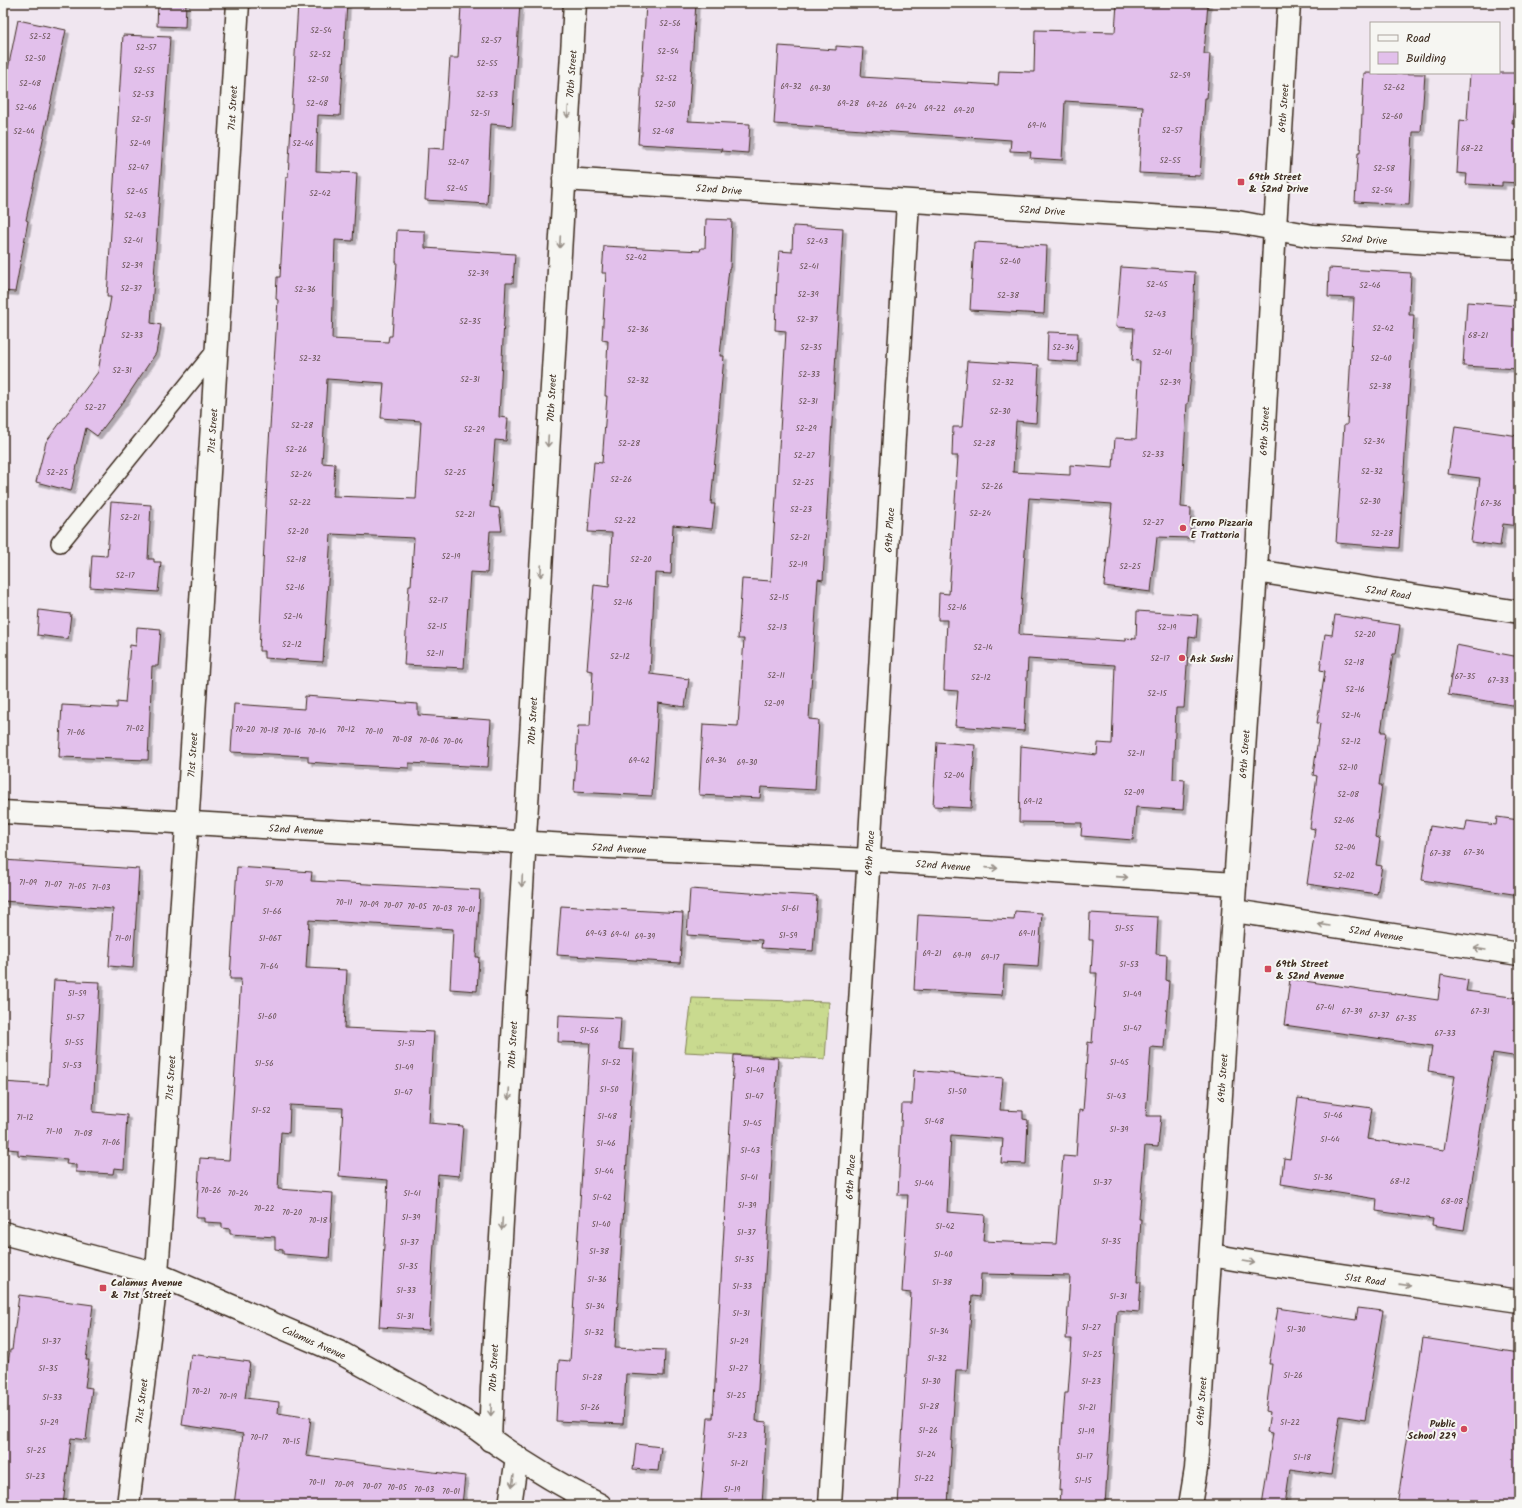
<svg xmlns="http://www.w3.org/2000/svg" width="1522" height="1508" viewBox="0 0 1522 1508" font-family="Kalam,sans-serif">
<defs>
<pattern id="grass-tufts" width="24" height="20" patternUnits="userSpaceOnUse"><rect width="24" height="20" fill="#c9da8f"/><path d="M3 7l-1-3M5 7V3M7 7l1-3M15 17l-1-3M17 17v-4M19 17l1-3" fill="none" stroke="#aebb7b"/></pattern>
<filter id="shadow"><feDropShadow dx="3.5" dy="3.5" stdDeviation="0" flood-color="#0004"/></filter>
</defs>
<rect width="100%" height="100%" fill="#f0e6f0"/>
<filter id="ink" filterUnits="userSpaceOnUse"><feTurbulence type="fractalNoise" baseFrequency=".025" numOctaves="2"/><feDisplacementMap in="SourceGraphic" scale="8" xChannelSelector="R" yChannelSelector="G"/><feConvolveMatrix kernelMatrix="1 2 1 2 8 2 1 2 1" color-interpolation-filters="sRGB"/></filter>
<g filter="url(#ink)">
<polygon fill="url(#grass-tufts)" stroke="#828256" points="692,998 829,1002 825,1059 685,1052"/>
<g fill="#e2c0eb" stroke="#3b2a1e" fill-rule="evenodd" filter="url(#shadow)">
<polygon points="158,3 186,3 185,27 157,26"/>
<path d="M298,3h49l-7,113 -22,-1 -2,56 41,2 -4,68 -18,-1 -3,99 56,3 1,-6h3l5,-74h-1l1,-32 28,1v17l90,6 -2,29h-7l-7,134 9,1 -2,23 -11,-1 -5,67 9,1 3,23h-12l-3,42 -17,-1 -6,96 -60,-3 5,-80h2l3,-47 -83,-4 -8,128 -59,-4v-7h-5l9,-192 10,-159 -2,-1 1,-22h3l6,-100h2zM327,379l57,4 -3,35 40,3 -5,78 -83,-3 2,-32 -13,-1z"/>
<polygon points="466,3 520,3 512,126 491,124 487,204 425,200 428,148 444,149 450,58 458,58 461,6 466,7"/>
<polygon points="646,3 696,3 688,121 750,124 748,153 721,151 722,149 638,144"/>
<polygon points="1117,3 1208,3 1204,54 1210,54 1207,98 1205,98 1200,176 1139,173 1143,106 1065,101 1062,160 1030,158 1031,152 1010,151 1011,140 774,124 779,46 836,50 836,46 863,48 861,77 998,85 999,71 1034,72 1035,30 1115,32"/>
<polygon points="18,20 66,30 26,220 28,221 15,292 3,291 3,93"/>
<polygon points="123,35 170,37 151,323 161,325 156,353 124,401 97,436 86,428 71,491 36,482 46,442 98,372 111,297 107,297"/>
<polygon points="1364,73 1425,74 1421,132 1413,132 1409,205 1355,202 1358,153 1360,153"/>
<polygon points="1470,73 1518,73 1512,123 1519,123 1519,183 1502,182 1502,186 1466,184 1467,174 1457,173 1460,120 1467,121"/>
<polygon points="706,219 732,220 730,268 729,268 720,356 724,356 711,504 715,504 712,529 673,525 671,574 655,573 650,674 689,679 685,707 658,703 652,796 574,792 578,726 590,726 593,671 587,670 594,585 609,587 612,533 588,532 594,462 602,463 607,396 605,396 608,341 602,340 606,273 602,273 604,246 700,251 701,248 705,248"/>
<polygon points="793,226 843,229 823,580 818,579 809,719 819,720 815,790 761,787 760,798 699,795 703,724 738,726 744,639 738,639 742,579 771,581 786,331 775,330 777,277 779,251 792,252"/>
<polygon points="974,242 1047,246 1044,314 970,310"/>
<polygon points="1121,267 1195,272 1191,374 1188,404 1187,403 1181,507 1191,508 1190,538 1157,537 1151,592 1104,586 1112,504 1029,498 1019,633 1020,635 1126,641 1126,638 1136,639 1137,611 1198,615 1196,638 1189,637 1184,708 1176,708 1173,779 1185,780 1183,810 1136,807 1133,840 1081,836 1082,823 1019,822 1021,746 1097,755 1098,743 1112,744 1115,665 1028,659 1024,731 955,726 958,691 944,690 947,620 938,620 939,593 949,594 958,456 952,456 953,427 962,427 967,361 1039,365 1036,423 1016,421 1013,472 1070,475 1070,465 1113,468 1115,438 1136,439 1140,361 1132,360 1134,328 1116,327"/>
<polygon points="1329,268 1411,273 1409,315 1414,315 1399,548 1336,543 1344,425 1347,425 1354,298 1328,297"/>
<polygon points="1467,302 1519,306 1519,369 1463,366"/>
<polygon points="1048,332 1078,333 1077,362 1047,360"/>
<polygon points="1455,427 1519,436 1519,526 1503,524 1500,546 1471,542 1480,478 1448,474"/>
<polygon points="111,502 151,505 148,559 154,559 154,562 161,562 158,592 90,587 92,555 107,556"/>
<polygon points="39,610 71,614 68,639 37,635"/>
<polygon points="1335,615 1400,625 1396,654 1393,654 1381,732 1386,732 1379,785 1382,785 1375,837 1380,839 1376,865 1382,866 1377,894 1307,884 1315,829 1310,828 1317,776 1313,775 1320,723 1317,723 1325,671 1320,670 1325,634 1332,635"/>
<polygon points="137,627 161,629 158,666 152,666 148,760 59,757 62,705 117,708 117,702 125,703 130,645 136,646"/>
<polygon points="1456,645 1519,657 1519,706 1448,695"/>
<polygon points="305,696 418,704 418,715 491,720 488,767 409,763 409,768 351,765 308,762 308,756 231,752 234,704 304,709"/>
<polygon points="937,742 975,745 971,808 933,806"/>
<polygon points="1497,817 1519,820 1519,895 1422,880 1430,826 1465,831 1467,821 1496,825"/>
<polygon points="3,860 139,869 133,968 109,966 113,909 3,901"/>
<polygon points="237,867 312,872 311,881 480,890 476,957 479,957 477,991 450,989 453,929 309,920 306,968 347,970 344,1028 434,1032 429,1123 463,1126 459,1176 438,1174 429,1330 379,1327 388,1180 339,1176 343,1108 290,1105 289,1133 281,1132 278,1189 333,1193 329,1258 283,1254 283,1250 275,1249 275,1237 230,1234 230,1229 222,1228 222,1223 204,1222 204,1218 196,1218 200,1158 229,1160 241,979 230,979"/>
<polygon points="690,889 765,894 765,893 817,896 813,951 761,948 762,940 687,935"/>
<polygon points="561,906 683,913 680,963 557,955"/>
<polygon points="1015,911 1042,913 1038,967 1004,965 1002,995 914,990 918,915 1014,920"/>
<polygon points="1090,913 1158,917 1156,954 1167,955 1166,980 1169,981 1164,1048 1151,1047 1146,1116 1161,1116 1158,1147 1145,1146 1139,1219 1141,1219 1137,1282 1141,1282 1139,1312 1117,1310 1105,1505 1060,1505 1061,1490 1059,1491 1063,1419 1065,1393 1068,1393 1072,1339 1066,1339 1070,1276 981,1274 980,1297 972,1296 967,1370 956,1370 948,1505 898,1505 911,1293 902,1292 908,1195 898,1195 902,1104 912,1104 914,1070 1003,1078 1000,1110 1023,1111 1023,1119 1028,1120 1026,1164 1001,1163 1003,1139 951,1135 947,1212 985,1215 983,1241 1056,1244 1063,1156 1076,1157 1079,1110 1083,1111 1088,1042 1092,1043 1097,973 1091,973 1093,940 1089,940"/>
<polygon points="1441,975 1468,980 1466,991 1519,998 1519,1057 1493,1053 1464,1230 1432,1225 1433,1219 1376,1211 1377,1199 1281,1184 1284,1158 1290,1159 1298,1098 1372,1108 1367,1139 1444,1150 1455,1075 1428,1071 1432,1046 1284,1025 1290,979 1438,1000"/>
<polygon points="54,980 100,982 93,1112 127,1115 124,1169 114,1168 113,1174 76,1172 76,1165 66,1164 67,1159 18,1155 18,1150 8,1149 9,1138 3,1137 3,1082 48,1085"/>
<polygon points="559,1015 621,1018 619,1049 634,1050 615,1348 665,1350 664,1376 626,1374 623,1424 556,1421 559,1360 570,1361 590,1043 558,1042"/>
<polygon points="734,1055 778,1058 756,1421 767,1422 762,1505 701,1501 708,1418 713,1418"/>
<polygon points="19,1295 93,1305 86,1360 89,1360 85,1387 92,1388 86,1440 71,1438 63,1505 3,1505 3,1399 10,1350 12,1350"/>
<polygon points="1278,1308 1356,1320 1358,1308 1383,1311 1365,1420 1340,1416 1331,1475 1290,1469 1285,1505 1262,1505 1273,1433 1267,1432 1270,1412 1266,1411 1272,1364 1269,1364"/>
<polygon points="1423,1338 1519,1353 1519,1505 1397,1505"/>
<polygon points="191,1354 250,1362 245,1398 279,1402 278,1413 311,1418 306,1456 465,1476 462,1505 234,1505 243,1434 182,1425"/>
<polygon points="636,1444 661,1447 658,1471 633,1469"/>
</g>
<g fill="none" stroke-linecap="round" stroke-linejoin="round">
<defs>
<polyline id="service" points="60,543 217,349"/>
<g id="minor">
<polyline points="564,179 1215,220 1237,222 1313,236 1519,248"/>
<polyline points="1256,571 1519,612"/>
<polyline points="3,812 569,845 869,860 1235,884"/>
<polyline points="1234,911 1519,954"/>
<path d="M3,1233l154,41 184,79 132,73c39,30 82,57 127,79"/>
<polyline points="1211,1255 1251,1262 1519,1301"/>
<polyline points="490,1440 492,1388 575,3"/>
<polyline points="128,1505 157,1274 189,796 238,3"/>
<polyline points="510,1505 517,1457"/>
<polyline points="830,1505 908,202"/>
</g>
<polyline id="tertiary" points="1190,1505 1196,1469 1256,571 1275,228 1289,3"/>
</defs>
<use href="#service" stroke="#3b2a1e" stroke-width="20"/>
<use href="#minor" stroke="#3b2a1e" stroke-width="25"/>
<use href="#tertiary" stroke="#3b2a1e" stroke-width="25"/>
<use href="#service" stroke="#f6f6f2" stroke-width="17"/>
<use href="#minor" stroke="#f6f6f2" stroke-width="22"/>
<use href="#tertiary" stroke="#f6f6f2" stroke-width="22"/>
</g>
<defs><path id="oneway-shaft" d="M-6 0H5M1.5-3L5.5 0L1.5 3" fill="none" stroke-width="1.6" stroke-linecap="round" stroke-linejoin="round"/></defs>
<g stroke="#989088">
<use href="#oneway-shaft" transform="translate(568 112) rotate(94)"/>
<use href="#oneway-shaft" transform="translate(560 242) rotate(93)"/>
<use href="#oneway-shaft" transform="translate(548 441) rotate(93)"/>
<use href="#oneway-shaft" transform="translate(541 571) rotate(93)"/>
<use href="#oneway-shaft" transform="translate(992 868) rotate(4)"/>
<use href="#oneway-shaft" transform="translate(1122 877) rotate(4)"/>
<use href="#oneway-shaft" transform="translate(522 881) rotate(93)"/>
<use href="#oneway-shaft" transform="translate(1324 925) rotate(-171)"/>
<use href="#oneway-shaft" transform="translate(1480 949) rotate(-171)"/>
<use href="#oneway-shaft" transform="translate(509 1094) rotate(93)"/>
<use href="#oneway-shaft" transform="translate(502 1224) rotate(93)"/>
<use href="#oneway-shaft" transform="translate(1249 1262) rotate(10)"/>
<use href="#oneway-shaft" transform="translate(1405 1285) rotate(8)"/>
<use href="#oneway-shaft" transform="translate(491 1410) rotate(92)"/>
<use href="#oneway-shaft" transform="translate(513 1481) rotate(99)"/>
</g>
</g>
<g fill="#d1495b" stroke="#f6f6f2" stroke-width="1.5">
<rect x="1237" y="178" width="8" height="8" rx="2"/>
<circle cx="1183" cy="528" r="4"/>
<circle cx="1182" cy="658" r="4"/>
<rect x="1264" y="965" width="8" height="8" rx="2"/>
<rect x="99" y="1284" width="8" height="8" rx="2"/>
<circle cx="1464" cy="1429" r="4"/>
</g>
<g text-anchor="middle" stroke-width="4" stroke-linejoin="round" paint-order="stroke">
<g font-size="8" fill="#655051">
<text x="670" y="26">52-56</text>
<text x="321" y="33">52-54</text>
<text x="40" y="39">52-52</text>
<text x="491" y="43">52-57</text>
<text x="146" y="50">52-57</text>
<text x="668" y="54">52-54</text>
<text x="320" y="57">52-52</text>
<text x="35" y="61">52-50</text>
<text x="487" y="66">52-55</text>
<text x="144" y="73">52-55</text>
<text x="1180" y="78">52-59</text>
<text x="666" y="81">52-52</text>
<text x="318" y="82">52-50</text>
<text x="30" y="86">52-48</text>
<text x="791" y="89">69-32</text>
<text x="1394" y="90">52-62</text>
<text x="820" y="91">69-30</text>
<text x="143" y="97">52-53</text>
<text x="487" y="97">52-53</text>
<text x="317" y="106">52-48</text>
<text x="848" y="106">69-28</text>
<text x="665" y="107">52-50</text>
<text x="877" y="107">69-26</text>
<text x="906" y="109">69-24</text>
<text x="26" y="110">52-46</text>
<text x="935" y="111">69-22</text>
<text x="964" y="113">69-20</text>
<text x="480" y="116">52-51</text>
<text x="1392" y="119">52-60</text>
<text x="141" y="122">52-51</text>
<text x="1037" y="128">69-14</text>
<text x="1172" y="133">52-57</text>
<text x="24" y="134">52-44</text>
<text x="663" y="134">52-48</text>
<text x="140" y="146">52-49</text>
<text x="303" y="146">52-46</text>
<text x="1472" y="151">68-22</text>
<text x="1170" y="163">52-55</text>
<text x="458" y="165">52-47</text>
<text x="138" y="170">52-47</text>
<text x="1384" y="171">52-58</text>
<text x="457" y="191">52-45</text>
<text x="1382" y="193">52-54</text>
<text x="137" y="194">52-45</text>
<text x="320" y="196">52-42</text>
<text x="135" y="218">52-43</text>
<text x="133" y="243">52-41</text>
<text x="817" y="244">52-43</text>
<text x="636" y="260">52-42</text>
<text x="1010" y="264">52-40</text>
<text x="132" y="268">52-39</text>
<text x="809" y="269">52-41</text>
<text x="478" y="276">52-39</text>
<text x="1157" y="287">52-45</text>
<text x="1370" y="288">52-46</text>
<text x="131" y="291">52-37</text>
<text x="305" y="292">52-36</text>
<text x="808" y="297">52-39</text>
<text x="1008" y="298">52-38</text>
<text x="1155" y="317">52-43</text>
<text x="807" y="322">52-37</text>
<text x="470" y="324">52-35</text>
<text x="1383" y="331">52-42</text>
<text x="638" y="332">52-36</text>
<text x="132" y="338">52-33</text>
<text x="1478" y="338">68-21</text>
<text x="811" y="350">52-35</text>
<text x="1063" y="350">52-34</text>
<text x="1162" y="355">52-41</text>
<text x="310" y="361">52-32</text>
<text x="1381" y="361">52-40</text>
<text x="122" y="373">52-31</text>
<text x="809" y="377">52-33</text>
<text x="470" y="382">52-31</text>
<text x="638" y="383">52-32</text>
<text x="1003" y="385">52-32</text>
<text x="1170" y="385">52-39</text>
<text x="1380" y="389">52-38</text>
<text x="808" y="404">52-31</text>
<text x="95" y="410">52-27</text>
<text x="1000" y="414">52-30</text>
<text x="302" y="428">52-28</text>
<text x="806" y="431">52-29</text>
<text x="474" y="432">52-29</text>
<text x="1374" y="444">52-34</text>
<text x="629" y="446">52-28</text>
<text x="984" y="446">52-28</text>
<text x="296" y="452">52-26</text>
<text x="1153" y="457">52-33</text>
<text x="804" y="458">52-27</text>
<text x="1372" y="474">52-32</text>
<text x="57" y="475">52-25</text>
<text x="455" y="475">52-25</text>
<text x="301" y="477">52-24</text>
<text x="621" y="482">52-26</text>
<text x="803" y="485">52-25</text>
<text x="992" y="489">52-26</text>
<text x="1370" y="504">52-30</text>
<text x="300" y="505">52-22</text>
<text x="1491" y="506">67-36</text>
<text x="801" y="512">52-23</text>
<text x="980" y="516">52-24</text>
<text x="465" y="517">52-21</text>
<text x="130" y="520">52-21</text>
<text x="625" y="523">52-22</text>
<text x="1153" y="525">52-27</text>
<text x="298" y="534">52-20</text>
<text x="1382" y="536">52-28</text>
<text x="800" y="540">52-21</text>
<text x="451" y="559">52-19</text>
<text x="296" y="562">52-18</text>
<text x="641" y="562">52-20</text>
<text x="798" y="567">52-19</text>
<text x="1130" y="569">52-25</text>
<text x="125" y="578">52-17</text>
<text x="295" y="590">52-16</text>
<text x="779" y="600">52-15</text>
<text x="438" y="603">52-17</text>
<text x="623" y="605">52-16</text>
<text x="957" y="610">52-16</text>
<text x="293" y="619">52-14</text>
<text x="437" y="629">52-15</text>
<text x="777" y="630">52-13</text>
<text x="1167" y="630">52-19</text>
<text x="1365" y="637">52-20</text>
<text x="292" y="647">52-12</text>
<text x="983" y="650">52-14</text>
<text x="435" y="656">52-11</text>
<text x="620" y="659">52-12</text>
<text x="1160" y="661">52-17</text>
<text x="1354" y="665">52-18</text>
<text x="776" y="678">52-11</text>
<text x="1465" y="679">67-35</text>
<text x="981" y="680">52-12</text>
<text x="1498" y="683">67-33</text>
<text x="1355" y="692">52-16</text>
<text x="1157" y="696">52-15</text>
<text x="774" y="706">52-09</text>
<text x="1351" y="718">52-14</text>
<text x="135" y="731">71-02</text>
<text x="245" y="732">70-20</text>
<text x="346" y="732">70-12</text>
<text x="269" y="733">70-18</text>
<text x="292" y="734">70-16</text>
<text x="317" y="734">70-14</text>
<text x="374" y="734">70-10</text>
<text x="76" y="735">71-06</text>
<text x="402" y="742">70-08</text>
<text x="429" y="743">70-06</text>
<text x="453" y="744">70-04</text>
<text x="1351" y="744">52-12</text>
<text x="1136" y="756">52-11</text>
<text x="639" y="763">69-42</text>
<text x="716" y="763">69-34</text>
<text x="747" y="765">69-30</text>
<text x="1348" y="770">52-10</text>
<text x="954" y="778">52-04</text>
<text x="1134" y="795">52-09</text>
<text x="1348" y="797">52-08</text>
<text x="1033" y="804">69-12</text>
<text x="1344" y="823">52-06</text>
<text x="1345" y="850">52-04</text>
<text x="1474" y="855">67-34</text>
<text x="1440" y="856">67-38</text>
<text x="1344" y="878">52-02</text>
<text x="28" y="885">71-09</text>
<text x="274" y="886">51-70</text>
<text x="53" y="887">71-07</text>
<text x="77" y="889">71-05</text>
<text x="101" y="890">71-03</text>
<text x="344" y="905">70-11</text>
<text x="369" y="907">70-09</text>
<text x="393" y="908">70-07</text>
<text x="417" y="909">70-05</text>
<text x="442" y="911">70-03</text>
<text x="790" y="911">51-61</text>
<text x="466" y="912">70-01</text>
<text x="272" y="914">51-66</text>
<text x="1124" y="931">51-55</text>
<text x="596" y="936">69-43</text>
<text x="1027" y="936">69-11</text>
<text x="620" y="937">69-41</text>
<text x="788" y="938">51-59</text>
<text x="645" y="939">69-39</text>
<text x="123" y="941">71-01</text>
<text x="270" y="941">51-06T</text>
<text x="932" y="956">69-21</text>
<text x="962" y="958">69-19</text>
<text x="990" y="960">69-17</text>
<text x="1129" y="967">51-53</text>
<text x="269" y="969">71-64</text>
<text x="77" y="996">51-59</text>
<text x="1132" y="997">51-49</text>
<text x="1325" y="1010">67-41</text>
<text x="1352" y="1014">67-39</text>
<text x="1480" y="1014">67-31</text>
<text x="1379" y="1018">67-37</text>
<text x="267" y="1019">51-60</text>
<text x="75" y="1020">51-57</text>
<text x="1406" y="1021">67-35</text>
<text x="1132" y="1031">51-47</text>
<text x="589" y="1033">51-56</text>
<text x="1445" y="1036">67-33</text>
<text x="74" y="1045">51-55</text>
<text x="406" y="1046">51-51</text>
<text x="611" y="1065">51-52</text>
<text x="1119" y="1065">51-45</text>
<text x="264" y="1066">51-56</text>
<text x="72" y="1068">51-53</text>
<text x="404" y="1070">51-49</text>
<text x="755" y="1073">51-49</text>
<text x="609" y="1092">51-50</text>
<text x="957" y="1094">51-50</text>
<text x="403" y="1095">51-47</text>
<text x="754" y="1099">51-47</text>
<text x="1116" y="1099">51-43</text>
<text x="261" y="1113">51-52</text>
<text x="1333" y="1118">51-46</text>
<text x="607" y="1119">51-48</text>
<text x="25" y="1120">71-12</text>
<text x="934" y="1124">51-48</text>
<text x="752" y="1126">51-45</text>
<text x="1119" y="1132">51-39</text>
<text x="54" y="1134">71-10</text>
<text x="83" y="1136">71-08</text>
<text x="1330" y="1142">51-44</text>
<text x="111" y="1145">71-06</text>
<text x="606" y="1146">51-46</text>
<text x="750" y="1153">51-43</text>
<text x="604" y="1174">51-44</text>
<text x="749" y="1180">51-41</text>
<text x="1323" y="1180">51-36</text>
<text x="1400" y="1184">68-12</text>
<text x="1102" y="1185">51-37</text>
<text x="924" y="1186">51-44</text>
<text x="211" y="1193">70-26</text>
<text x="238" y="1196">70-24</text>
<text x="412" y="1196">51-41</text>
<text x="602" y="1200">51-42</text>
<text x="1452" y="1204">68-08</text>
<text x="747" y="1208">51-39</text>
<text x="264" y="1211">70-22</text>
<text x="292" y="1215">70-20</text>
<text x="411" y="1220">51-39</text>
<text x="318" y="1223">70-18</text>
<text x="601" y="1227">51-40</text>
<text x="945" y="1229">51-42</text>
<text x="746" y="1235">51-37</text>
<text x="1111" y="1244">51-35</text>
<text x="409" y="1245">51-37</text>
<text x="599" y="1254">51-38</text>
<text x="943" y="1257">51-40</text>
<text x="744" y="1262">51-35</text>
<text x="408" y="1269">51-35</text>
<text x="597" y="1282">51-36</text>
<text x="942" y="1285">51-38</text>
<text x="742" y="1289">51-33</text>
<text x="406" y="1293">51-33</text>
<text x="1118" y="1299">51-31</text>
<text x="595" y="1309">51-34</text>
<text x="741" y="1316">51-31</text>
<text x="405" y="1319">51-31</text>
<text x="1091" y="1330">51-27</text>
<text x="1296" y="1332">51-30</text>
<text x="939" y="1334">51-34</text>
<text x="594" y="1335">51-32</text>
<text x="51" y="1344">51-37</text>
<text x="739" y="1344">51-29</text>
<text x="1092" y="1357">51-25</text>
<text x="937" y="1361">51-32</text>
<text x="48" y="1371">51-35</text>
<text x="738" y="1371">51-27</text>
<text x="1293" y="1378">51-26</text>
<text x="592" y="1380">51-28</text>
<text x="931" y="1384">51-30</text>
<text x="1091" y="1384">51-23</text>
<text x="201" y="1394">70-21</text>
<text x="736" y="1398">51-25</text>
<text x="228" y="1399">70-19</text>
<text x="52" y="1400">51-33</text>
<text x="929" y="1409">51-28</text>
<text x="590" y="1410">51-26</text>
<text x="1087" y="1410">51-21</text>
<text x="49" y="1425">51-29</text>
<text x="1290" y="1425">51-22</text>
<text x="928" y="1433">51-26</text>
<text x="1086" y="1434">51-19</text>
<text x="737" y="1438">51-23</text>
<text x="259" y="1440">70-17</text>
<text x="291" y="1444">70-15</text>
<text x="36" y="1453">51-25</text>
<text x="926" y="1457">51-24</text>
<text x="1084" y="1459">51-17</text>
<text x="1302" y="1460">51-18</text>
<text x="739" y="1466">51-21</text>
<text x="35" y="1479">51-23</text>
<text x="924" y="1481">51-22</text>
<text x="1083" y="1483">51-15</text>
<text x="317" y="1485">70-11</text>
<text x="344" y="1487">70-09</text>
<text x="372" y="1489">70-07</text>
<text x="397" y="1490">70-05</text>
<text x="424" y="1492">70-03</text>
<text x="732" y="1492">51-19</text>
<text x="451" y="1494">70-01</text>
</g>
<g font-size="10" fill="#3b2a1e" stroke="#f6f6f2">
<text transform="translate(571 74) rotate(-86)" y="4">70th Street</text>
<text transform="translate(232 108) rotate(-87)" y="4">71st Street</text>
<text transform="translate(1283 108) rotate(-86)" y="4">69th Street</text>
<text transform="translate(719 189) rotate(4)" y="4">52nd Drive</text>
<text transform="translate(1042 210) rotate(3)" y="4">52nd Drive</text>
<text transform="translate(1364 239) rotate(3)" y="4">52nd Drive</text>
<text transform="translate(551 398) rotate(-87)" y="4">70th Street</text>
<text transform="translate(212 431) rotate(-86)" y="4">71st Street</text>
<text transform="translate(1264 431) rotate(-87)" y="4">69th Street</text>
<text transform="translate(889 530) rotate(-87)" y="4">69th Place</text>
<text transform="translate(1388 592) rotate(9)" y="4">52nd Road</text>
<text transform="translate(532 721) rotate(-87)" y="4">70th Street</text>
<text transform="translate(1244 754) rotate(-86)" y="4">69th Street</text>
<text transform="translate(192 755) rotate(-86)" y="4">71st Street</text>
<text transform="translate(296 829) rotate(3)" y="4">52nd Avenue</text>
<text transform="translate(619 848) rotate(3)" y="4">52nd Avenue</text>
<text transform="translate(869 853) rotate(-87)" y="4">69th Place</text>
<text transform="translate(943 865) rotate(4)" y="4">52nd Avenue</text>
<text transform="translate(1376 933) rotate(9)" y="4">52nd Avenue</text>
<text transform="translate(512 1045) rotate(-87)" y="4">70th Street</text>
<text transform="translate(170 1078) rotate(-86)" y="4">71st Street</text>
<text transform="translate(1222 1078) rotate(-86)" y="4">69th Street</text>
<text transform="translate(850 1177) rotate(-87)" y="4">69th Place</text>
<text transform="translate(1365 1279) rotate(8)" y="4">51st Road</text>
<text transform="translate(314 1342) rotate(24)" y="4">Calamus Avenue</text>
<text transform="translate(493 1368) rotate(-87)" y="4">70th Street</text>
<text transform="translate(141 1401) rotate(-83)" y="4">71st Street</text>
<text transform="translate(1201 1401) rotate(-86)" y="4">69th Street</text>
</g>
<g font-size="10" font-weight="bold" fill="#3b2a1e" stroke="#f6f6f2" text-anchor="start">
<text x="1249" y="180">69th Street<tspan x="1249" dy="12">&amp; 52nd Drive</tspan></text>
<text x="1191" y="526">Forno Pizzaria<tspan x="1191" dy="12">E Trattoria</tspan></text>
<text x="1190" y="662">Ask Sushi</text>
<text x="1276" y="967">69th Street<tspan x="1276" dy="12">&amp; 52nd Avenue</tspan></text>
<text x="111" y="1286">Calamus Avenue<tspan x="111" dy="12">&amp; 71st Street</tspan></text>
<text x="1456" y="1427" text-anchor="end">Public<tspan x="1456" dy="12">School 229</tspan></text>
</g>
</g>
<rect width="1522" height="1508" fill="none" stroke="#f6f6f2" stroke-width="16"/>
<rect x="8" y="8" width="1506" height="1492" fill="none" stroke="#3b2a1e" stroke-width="1.5" filter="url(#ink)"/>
<rect x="1370" y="22" width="130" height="52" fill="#f6f6f2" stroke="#aba49d"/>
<rect x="1378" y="35" width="20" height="6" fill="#f6f6f2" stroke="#aba49d"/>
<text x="1406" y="42" font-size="12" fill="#3b2a1e">Road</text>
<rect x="1378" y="52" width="20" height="12" fill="#e2c0eb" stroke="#aba49d"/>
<text x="1406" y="62" font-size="12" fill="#3b2a1e">Building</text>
</svg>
